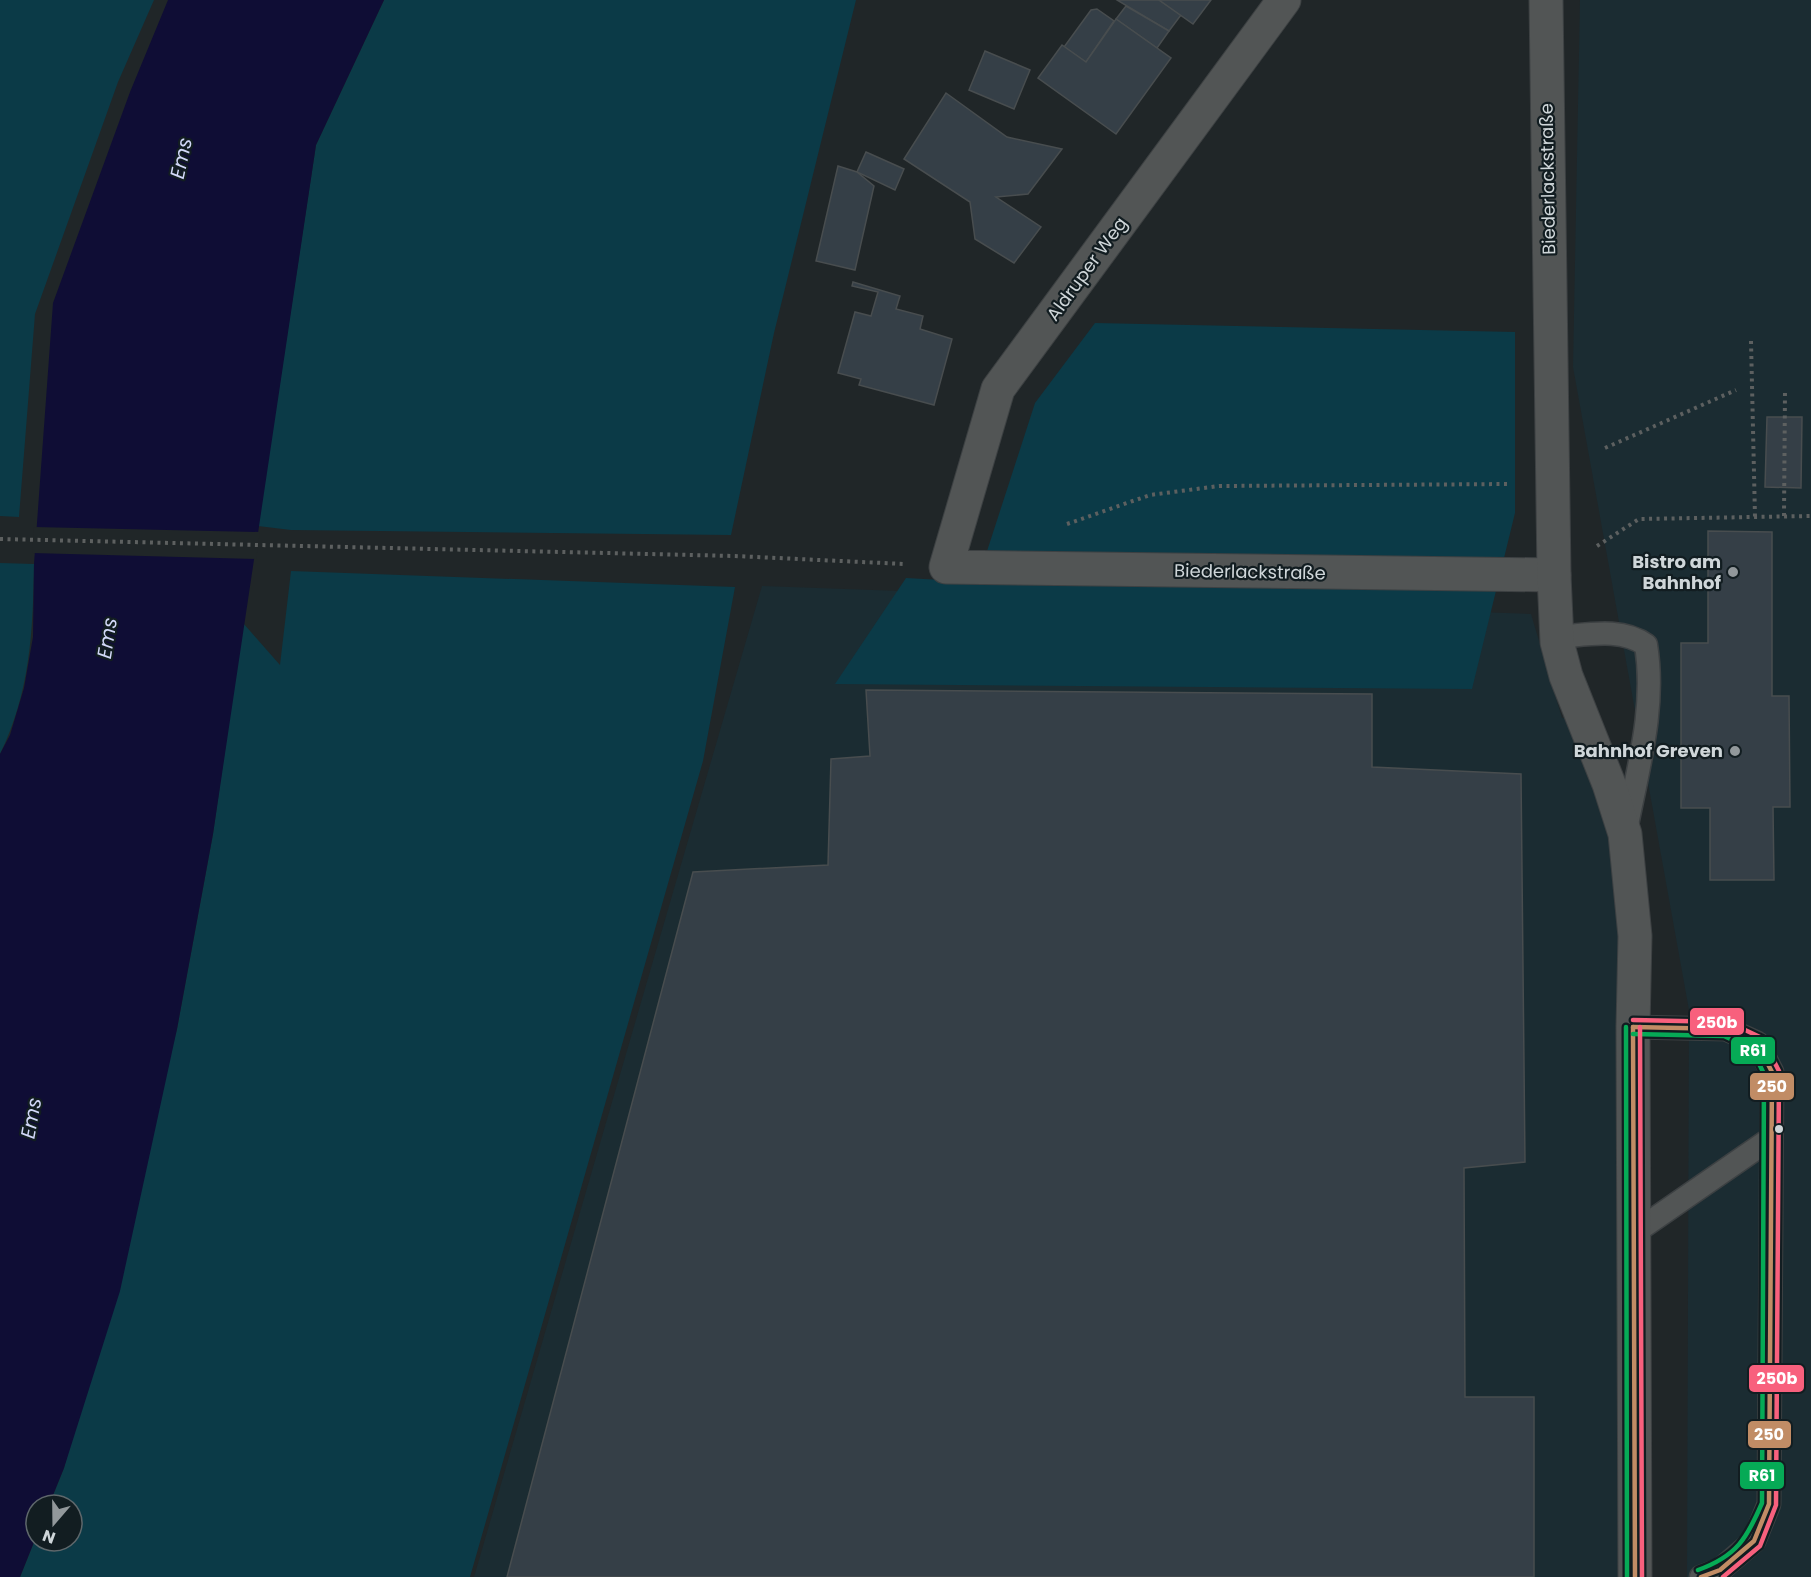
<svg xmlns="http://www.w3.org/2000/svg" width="1811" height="1577" viewBox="0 0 1811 1577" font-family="Poppins,sans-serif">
<rect width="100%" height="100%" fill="#202628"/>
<g fill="#1b2c32">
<polygon points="1580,0 1811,0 1811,1577 1687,1577 1689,1010 1573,367"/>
<polygon points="762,586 1531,614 1562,718 1581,719 1625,834 1630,1577 474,1577"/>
</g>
<g fill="#0b3a47">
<polygon points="0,0 154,0 118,82 35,314 19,517 0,516"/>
<polygon points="384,0 856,0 774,333 731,535 291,530 258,526 316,145"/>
<polygon points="1095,323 1515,332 1515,513 1472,689 835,684 906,578 977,582 1035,403"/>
<path d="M0,563l34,1c-1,68 -4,128 -34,190z"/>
<polygon points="291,571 735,587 703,761 470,1577 20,1577 36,1537 36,1541 72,1541 72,1505 49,1505 64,1468 177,1029 213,834 243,623 280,665"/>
</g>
<polygon fill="#0f0d35" points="168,0 384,0 316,145 213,834 177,1029 120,1291 64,1468 49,1505 36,1505 36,1537 20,1577 0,1577 0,754 10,735 24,688 33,637 34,564 53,303 130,92"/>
<polygon fill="#202628" points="34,527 260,532 256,559 32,553"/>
<g fill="#353f47" stroke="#484d4f" stroke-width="1.5">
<polygon points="1117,0 1159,0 1181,15 1169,31"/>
<polygon points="1159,0 1211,0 1193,24"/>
<polygon points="1126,6 1169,31 1157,48 1116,19"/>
<polygon points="1097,9 1114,21 1086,62 1064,47 1091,10"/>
<polygon points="1116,19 1171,58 1116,134 1038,78 1062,45 1086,62"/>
<polygon points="985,51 1030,70 1014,109 969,90"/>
<polygon points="946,93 1007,137 1062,149 1028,194 996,197 1041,227 1014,263 975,239 970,202 904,159"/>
<polygon points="866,152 904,169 895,190 857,172"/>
<polygon points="838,166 857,172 874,186 855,270 816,261"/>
<polygon points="853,282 900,296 896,309 923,316 920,329 952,339 934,405 859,385 861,379 838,373 855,312 871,316 878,292 852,286"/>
<polygon points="1767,417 1802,417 1801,488 1765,487"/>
<polygon points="1708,531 1772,532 1772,696 1789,696 1790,807 1773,807 1774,880 1710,880 1710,808 1681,808 1681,643 1708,643"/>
<polygon points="866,690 1372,694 1372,767 1521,774 1525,1162 1464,1168 1465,1397 1534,1397 1534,1577 507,1577 693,872 828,865 831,759 870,756"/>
</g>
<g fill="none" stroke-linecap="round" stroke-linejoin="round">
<defs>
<g id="service">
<path d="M1557,637c30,-2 64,-10 89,8 10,63 -8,123 -20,185"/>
<polyline points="1633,1027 1726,1029 1757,1043 1772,1072 1769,1504 1754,1541 1720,1570 1701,1577"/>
<polyline points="1634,1233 1770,1139"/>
</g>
<g id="minor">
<polyline points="1284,0 998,389 946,567 1554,575"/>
<polyline points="1546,0 1554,575 1557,642 1566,676 1609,784 1625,834 1635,936 1633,1027 1635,1577"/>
</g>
</defs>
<use href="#service" stroke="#3d4143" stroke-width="25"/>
<use href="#minor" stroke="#3d4143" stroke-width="35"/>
<g stroke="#5d6060" stroke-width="4" stroke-dasharray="3 4.5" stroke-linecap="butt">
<polyline points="1751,341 1755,517"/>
<polyline points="1605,448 1736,390"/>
<polyline points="1784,516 1785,391"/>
<polyline points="1067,524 1150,495 1219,486 1510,484"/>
<polyline points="0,539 735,556 904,564"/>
<polyline points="1597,546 1639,519 1811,516"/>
</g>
<use href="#service" stroke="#525555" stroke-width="22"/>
<use href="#minor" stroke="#525555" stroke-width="33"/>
<defs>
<g id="bus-1">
<polyline points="1633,1027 1726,1029 1757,1043 1772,1072 1769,1504 1754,1541 1720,1570 1701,1577"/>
<polyline points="1633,1027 1635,1577"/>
</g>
<g id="bus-2">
<polyline points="1626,1027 1627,1577"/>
<path d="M1633,1034l91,2 28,13 12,25 -2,429c-15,35 -25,53 -64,67"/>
</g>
<g id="bus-3">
<polyline points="1633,1020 1728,1022 1762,1038 1779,1071 1776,1505 1760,1546 1723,1577"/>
<polyline points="1640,1027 1642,1577"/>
</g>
</defs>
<use href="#bus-1" stroke="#121d21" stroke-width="9"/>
<use href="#bus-2" stroke="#121d21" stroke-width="9"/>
<use href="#bus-3" stroke="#121d21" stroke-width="9"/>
<use href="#bus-1" stroke="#c18c65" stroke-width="4.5"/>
<use href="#bus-2" stroke="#06aa56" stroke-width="4.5"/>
<use href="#bus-3" stroke="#f8607d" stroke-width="4.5"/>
</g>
<g fill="#92989b" stroke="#121d21" stroke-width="2">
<circle cx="1733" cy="572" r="6"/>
<circle cx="1735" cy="751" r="6"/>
</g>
<circle fill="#cfd6d9" stroke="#121d21" stroke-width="2" cx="1779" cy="1129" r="5"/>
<g text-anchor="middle" stroke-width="4.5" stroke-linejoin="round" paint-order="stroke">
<g font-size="18" fill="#cfd6d9" stroke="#121d21">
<text transform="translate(1548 179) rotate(-91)" y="6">Biederlackstraße</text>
<text transform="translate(1087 269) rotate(-54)" y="6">Aldruper Weg</text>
<text transform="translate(1250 572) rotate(1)" y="6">Biederlackstraße</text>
</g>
<g font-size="18" font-weight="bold" fill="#cfd6d9" stroke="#121d21" text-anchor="end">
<text x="1721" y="568">Bistro am<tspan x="1721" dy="21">Bahnhof</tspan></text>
<text x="1723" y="757">Bahnhof Greven</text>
</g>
<g font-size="20" font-style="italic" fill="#d2d8f8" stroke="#121d21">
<text transform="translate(181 158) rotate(-78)" y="7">Ems</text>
<text transform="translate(107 638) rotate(-81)" y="7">Ems</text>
<text transform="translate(31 1118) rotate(-80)" y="7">Ems</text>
</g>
</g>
<g stroke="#121d21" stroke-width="2">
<rect x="1689" y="1007" width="56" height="29" rx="6" fill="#f8607d"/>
<rect x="1730" y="1036" width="46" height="29" rx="6" fill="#06aa56"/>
<rect x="1749" y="1072" width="46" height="29" rx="6" fill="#c18c65"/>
<rect x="1748" y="1364" width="57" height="29" rx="6" fill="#f8607d"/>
<rect x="1747" y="1420" width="45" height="29" rx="6" fill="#c18c65"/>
<rect x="1739" y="1461" width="46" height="29" rx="6" fill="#06aa56"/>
</g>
<g font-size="16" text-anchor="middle" font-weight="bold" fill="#fff">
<text x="1717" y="1028">250b</text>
<text x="1753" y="1056">R61</text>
<text x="1772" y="1092">250</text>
<text x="1777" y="1384">250b</text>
<text x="1769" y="1440">250</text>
<text x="1762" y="1481">R61</text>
</g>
<g transform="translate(54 1523) rotate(200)"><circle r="28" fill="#121d21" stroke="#5e676b" stroke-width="1.5"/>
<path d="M0-4.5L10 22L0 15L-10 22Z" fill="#92989b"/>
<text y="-9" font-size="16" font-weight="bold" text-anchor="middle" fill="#cfd6d9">N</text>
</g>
</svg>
